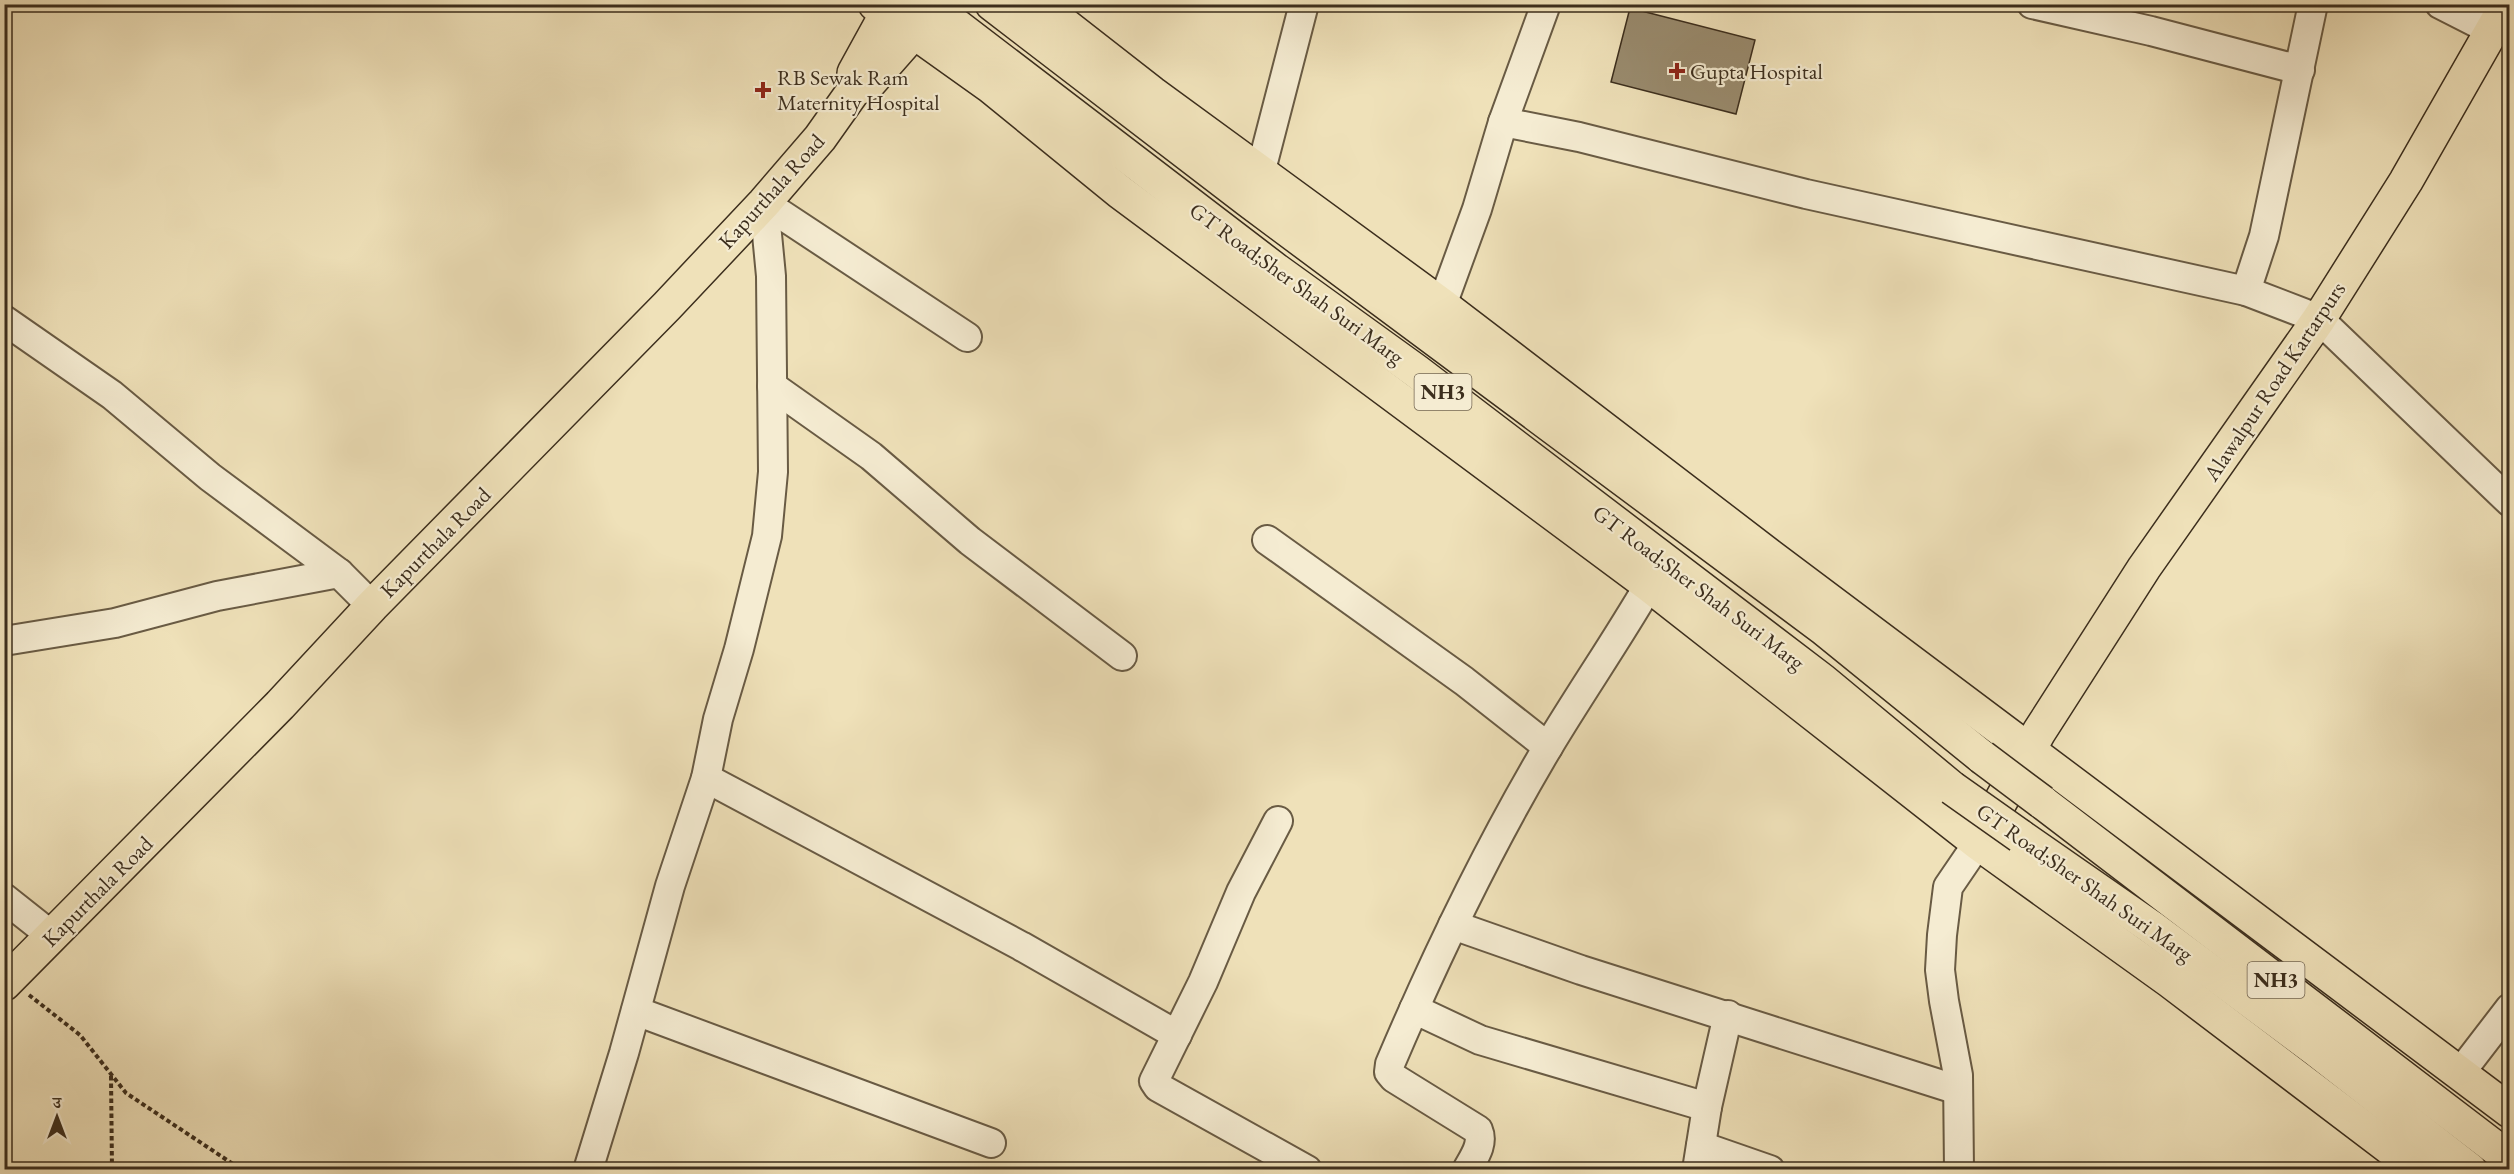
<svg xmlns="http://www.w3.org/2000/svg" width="2514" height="1174" viewBox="0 0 2514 1174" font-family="'EB Garamond','Noto Serif Devanagari',serif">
<rect width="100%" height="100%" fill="#efe1b9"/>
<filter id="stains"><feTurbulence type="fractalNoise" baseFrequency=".00333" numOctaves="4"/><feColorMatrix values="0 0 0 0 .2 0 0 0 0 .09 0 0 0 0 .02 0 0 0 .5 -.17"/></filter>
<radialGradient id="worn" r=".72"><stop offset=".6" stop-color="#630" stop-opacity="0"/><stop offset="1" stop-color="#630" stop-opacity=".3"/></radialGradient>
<polygon fill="#998b6e" stroke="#3c2e1d" stroke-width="1.5" points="1630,8 1755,40 1736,114 1611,82"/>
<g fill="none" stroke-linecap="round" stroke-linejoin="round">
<defs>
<g id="minor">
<polyline points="2032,4 2151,31 2300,70"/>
<polyline points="2440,4 2493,31"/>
<polyline points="1503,122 1579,137 1806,194 2246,291 2319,319 2510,502"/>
<polyline points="1261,170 1304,4"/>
<polyline points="764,203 967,337"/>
<polyline points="2246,291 2264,236 2313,4"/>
<polyline points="1442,305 1477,209 1503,122 1546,4"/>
<polyline points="4,320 112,395 210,477 339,573 372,606"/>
<polyline points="772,386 871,456 970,541 1122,656"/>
<polyline points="1267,540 1464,681 1548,747"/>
<polyline points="4,641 115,623 217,596 339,573"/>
<polyline points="706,778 1021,946 1177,1035"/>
<polyline points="1278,821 1241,892 1203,982 1154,1081 1158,1087 1307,1170"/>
<polyline points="4,898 52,936"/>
<polyline points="1453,925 1581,970 1958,1090"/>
<polyline points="1414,1009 1480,1040 1707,1107"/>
<polyline points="636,1011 991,1143"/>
<polyline points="2460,1073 2510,1008"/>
<polyline points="1701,1146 1770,1170"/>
<polyline points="588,1170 624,1053 670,886 706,778 718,719 739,649 767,536 773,472 771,276 764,203"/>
<path d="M1467,1170c7,-13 17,-26 11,-40l-84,-52 -5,-6 1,-8c46,-108 98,-216 158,-317 33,-55 69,-107 101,-162"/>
<polyline points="1697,1170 1707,1107 1728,1015"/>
<polyline points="1959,1170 1958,1075 1944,1001 1940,970 1942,935 1948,887 1978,843"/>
</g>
<g id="major">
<polyline points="875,4 990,86 1120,192 1649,585 1978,843 2170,981 2419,1170"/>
<polyline points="1038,4 1152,93 1442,305 1770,556 2510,1111"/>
<polyline points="854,90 854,73 887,13"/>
<polyline points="1978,842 2039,732 2144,568 2319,319 2406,181 2507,4"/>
<polyline points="4,984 280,705 372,606 667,306 764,203 820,138 854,90 869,83 913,33"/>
</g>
<g id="highway">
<polyline points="928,4 1276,270 1416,371 1823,681 1952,788"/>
<polyline points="992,4 1249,201 1823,628 1982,757"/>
<polyline points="2042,802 2510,1159"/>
<polyline points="2020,836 2151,927 2315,1049 2470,1170"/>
</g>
</defs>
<use href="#minor" stroke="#695b44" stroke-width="32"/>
<use href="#major" stroke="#3c2e1d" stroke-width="36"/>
<use href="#highway" stroke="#3c2e1d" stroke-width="36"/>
<g stroke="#3c2e1d" stroke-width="4" stroke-dasharray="4.5 3" stroke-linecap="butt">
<polyline points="29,995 80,1035 126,1093 242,1170"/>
<polyline points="111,1076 112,1170"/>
</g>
<use href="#minor" stroke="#f5ecd2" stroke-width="28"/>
<use href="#major" stroke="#efe1b9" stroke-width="33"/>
<use href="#highway" stroke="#efe1b9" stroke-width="33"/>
<defs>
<g id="highway-bridge">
<polyline points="1982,757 2042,802"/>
<polyline points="1952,788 2020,836"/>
</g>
</defs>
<use href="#highway-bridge" stroke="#3c2e1d" stroke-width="36" stroke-linecap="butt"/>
<use href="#highway-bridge" stroke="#efe1b9" stroke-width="33"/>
</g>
<g fill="#8f2418" stroke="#f5ecd2" stroke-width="2">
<path d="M1674 62h6v6h6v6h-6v6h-6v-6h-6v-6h6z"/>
<path d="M760 81h6v6h6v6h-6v6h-6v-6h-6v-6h6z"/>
</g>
<g text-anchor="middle" stroke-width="4.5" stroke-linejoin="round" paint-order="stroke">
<g fill="#f5ecd2" stroke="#746753" stroke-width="1.5">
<rect x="1414.5" y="374" width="57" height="36" rx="4.5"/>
<rect x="2247.5" y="962" width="57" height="36" rx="4.5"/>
</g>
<g font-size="21" font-weight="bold" fill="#3c2e1d">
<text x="1443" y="399">NH3</text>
<text x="2276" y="987">NH3</text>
</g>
<g font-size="22" fill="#3c2e1d" stroke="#f5ecd2" text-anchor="start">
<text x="1690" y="79">Gupta Hospital</text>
<text x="777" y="85">RB Sewak Ram<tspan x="777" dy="25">Maternity Hospital</tspan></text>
</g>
<g font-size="22" fill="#3c2e1d" stroke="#f5ecd2">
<text transform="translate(771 191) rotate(-48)" y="8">Kapurthala Road</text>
<text transform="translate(1297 283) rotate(36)" y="8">GT Road;Sher Shah Suri Marg</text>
<text transform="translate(2274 381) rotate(-56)" y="8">Alawalpur Road Kartarpurs</text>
<text transform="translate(435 542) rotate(-45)" y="8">Kapurthala Road</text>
<text transform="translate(1699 587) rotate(37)" y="8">GT Road;Sher Shah Suri Marg</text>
<text transform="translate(2085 882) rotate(35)" y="8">GT Road;Sher Shah Suri Marg</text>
<text transform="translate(97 891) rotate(-45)" y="8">Kapurthala Road</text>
</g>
</g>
<rect width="2514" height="1174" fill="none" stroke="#efe1b9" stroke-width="24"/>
<rect x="6" y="6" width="2502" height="1162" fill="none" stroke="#3c2e1d" stroke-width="3"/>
<rect x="12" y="12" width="2490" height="1150" fill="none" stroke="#3c2e1d" stroke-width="1.5"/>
<g transform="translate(57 1117)" stroke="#f5ecd2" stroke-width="4.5" paint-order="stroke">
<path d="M0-4.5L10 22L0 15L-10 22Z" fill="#3c2e1d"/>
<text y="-9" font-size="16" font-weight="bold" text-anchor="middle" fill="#3c2e1d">उ</text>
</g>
<rect width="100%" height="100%" filter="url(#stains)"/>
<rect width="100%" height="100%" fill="url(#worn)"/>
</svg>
